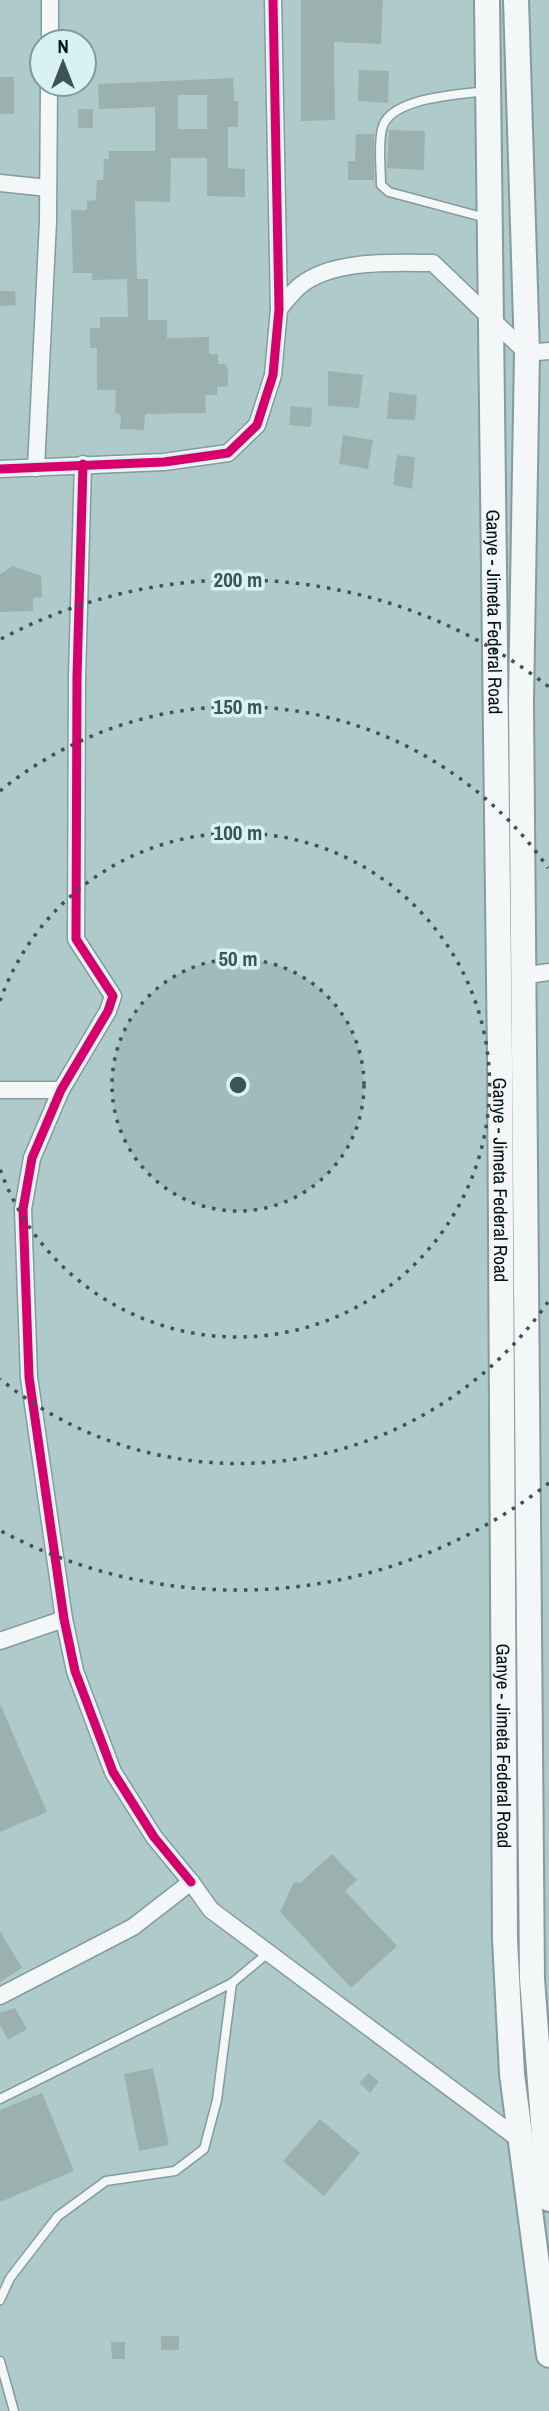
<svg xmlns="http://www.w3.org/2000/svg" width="549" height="2411" viewBox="0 0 549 2411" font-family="'Archivo Narrow',sans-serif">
<rect width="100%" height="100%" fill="#afcacb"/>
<g fill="#9bb1af" fill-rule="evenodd">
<polygon points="301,0 383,0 381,44 334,42 335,120 301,121"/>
<polygon points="359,70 389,71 388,103 358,101"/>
<rect x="0" y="77" width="14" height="37"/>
<path d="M233,78l1,23h4v26h-10v41l17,1v28l-38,-1v-38h-36l-1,44 -35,-1 2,78h11v41h19v18l42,-1v17h9v10h7l3,5v17l-11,1v8h-12l1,18 -61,1 -1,16 -24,-1 1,-14 -6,-2 1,-23h-19v-42h-7v-20h10v-11h28l-1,-38 -35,1v-7h-19l-2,-63h16v-9l9,-1 1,-20h6l1,-21h5v-8h46v-44l-56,2 -1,-25zM178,95h29v34h-29z"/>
<rect x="78" y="109" width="15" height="19"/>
<polygon points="389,130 425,131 424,170 387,168"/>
<polygon points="356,134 374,134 374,180 348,180 348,161 355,161"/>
<polygon points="0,291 15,291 16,305 0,306"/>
<polygon points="328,371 363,375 359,408 328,406"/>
<polygon points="389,392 417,395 415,420 387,419"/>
<polygon points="291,406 312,408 311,427 289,425"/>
<polygon points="343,435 373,440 368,469 339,464"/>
<polygon points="397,455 415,457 412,489 393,485"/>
<polygon points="13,566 41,576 42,597 33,598 33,611 0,612 0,574"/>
<polygon points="0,1704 47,1812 0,1832"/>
<polygon points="332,1854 357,1880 345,1891 397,1946 351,1988 280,1912 294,1882 300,1883"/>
<polygon points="0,1931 22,1968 0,1982"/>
<polygon points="15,2008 27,2029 8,2040 0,2025 0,2013"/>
<polygon points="153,2068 169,2145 139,2151 124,2074"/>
<polygon points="369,2073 379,2082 370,2093 359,2083"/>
<polygon points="42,2093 74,2171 0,2202 0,2110"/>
<polygon points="320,2119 360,2153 324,2196 283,2161"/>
<rect x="161" y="2336" width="18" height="14"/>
<polygon points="111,2342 125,2342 125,2359 112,2359"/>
</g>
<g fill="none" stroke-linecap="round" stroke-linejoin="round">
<defs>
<g id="service">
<path d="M486,91c-27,4 -97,6 -104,38 -4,17 -1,39 -1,56l8,7 97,26"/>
<polyline points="0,2099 232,1983"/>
<polyline points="0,2300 10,2278 58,2216 106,2181 175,2171 204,2149 217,2100 232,1983 268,1953"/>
<polyline points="0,2361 14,2411"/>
</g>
<g id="minor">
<polyline points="50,42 50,0"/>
<polyline points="0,183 48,188"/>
<path d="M279,309c7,-8 14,-18 22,-24 33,-26 93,-22 132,-22l94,90 22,-2"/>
<polyline points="83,464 77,677 76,939 113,996 108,1011 61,1090 32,1158 23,1209 29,1377 64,1619 75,1671 113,1772 154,1837 191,1882"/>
<polyline points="36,468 48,221 49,84"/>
<polyline points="0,469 164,462 228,453 257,425 273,375 279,309 273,0"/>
<polyline points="522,976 549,972"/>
<polyline points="0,1090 61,1090"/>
<polyline points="0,1641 64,1619"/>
<polyline points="0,1996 133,1927 191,1882 211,1910 520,2140"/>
</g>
<g id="primary">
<path id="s1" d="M487,0l13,1059 5,880 7,135 37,281"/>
<polyline points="516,0 527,353 521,701 532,1979 549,2199"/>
</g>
</defs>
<use href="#service" stroke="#859b9c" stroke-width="11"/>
<use href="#minor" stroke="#859b9c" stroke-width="19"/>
<use href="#primary" stroke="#859b9c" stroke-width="28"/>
<use href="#service" stroke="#f3f7f7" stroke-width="8"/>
<use href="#minor" stroke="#f3f7f7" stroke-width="16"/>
<use href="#primary" stroke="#f3f7f7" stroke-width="24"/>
<defs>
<g id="cycleway">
<polyline points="83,464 77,677 76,939 113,996 108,1011 61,1090 32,1158 23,1209 29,1377 64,1619 75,1671 113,1772 154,1837 191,1882"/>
<polyline points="0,469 164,462 228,453 257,425 273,375 279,309 273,0"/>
</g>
</defs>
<use href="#cycleway" stroke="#d8f1f2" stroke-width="13"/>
<use href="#cycleway" stroke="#d6006c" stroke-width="9"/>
</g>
<circle cx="238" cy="1085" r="126" fill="#3f5354" fill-opacity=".12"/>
<g fill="none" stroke="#3f5354" stroke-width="3.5" stroke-dasharray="3.5 7">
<circle cx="238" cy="1085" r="126"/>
<path d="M0 1001A252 252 0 1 1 0 1169"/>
<path d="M548 1302A378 378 0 0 1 0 1379M0 791A378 378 0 0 1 548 868"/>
<path d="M549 1483A505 505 0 0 1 1 1531M1 639A505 505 0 0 1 549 687"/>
</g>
<g text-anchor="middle" stroke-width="7" stroke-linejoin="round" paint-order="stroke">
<g font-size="19" fill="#021314" stroke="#d8f1f2">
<text dy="7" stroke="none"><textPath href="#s1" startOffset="612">Ganye - Jimeta Federal Road</textPath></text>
<text dy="7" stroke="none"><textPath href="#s1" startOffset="1180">Ganye - Jimeta Federal Road</textPath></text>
<text dy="7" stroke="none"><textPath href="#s1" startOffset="1746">Ganye - Jimeta Federal Road</textPath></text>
</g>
</g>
<circle cx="238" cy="1085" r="10" fill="#3f5354" stroke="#d8f1f2" stroke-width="3.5"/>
<g font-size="21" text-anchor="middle" font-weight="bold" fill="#3f5354" stroke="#d8f1f2" stroke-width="7" stroke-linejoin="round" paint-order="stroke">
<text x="238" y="587">200 m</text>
<text x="238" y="714">150 m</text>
<text x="238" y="840">100 m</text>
<text x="238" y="966">50 m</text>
</g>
<g transform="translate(63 63)"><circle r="33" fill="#d8f1f2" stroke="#829899" stroke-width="2"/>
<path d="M0-5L12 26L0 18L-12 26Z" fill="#3f5354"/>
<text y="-10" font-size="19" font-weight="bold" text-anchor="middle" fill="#021314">N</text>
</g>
</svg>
